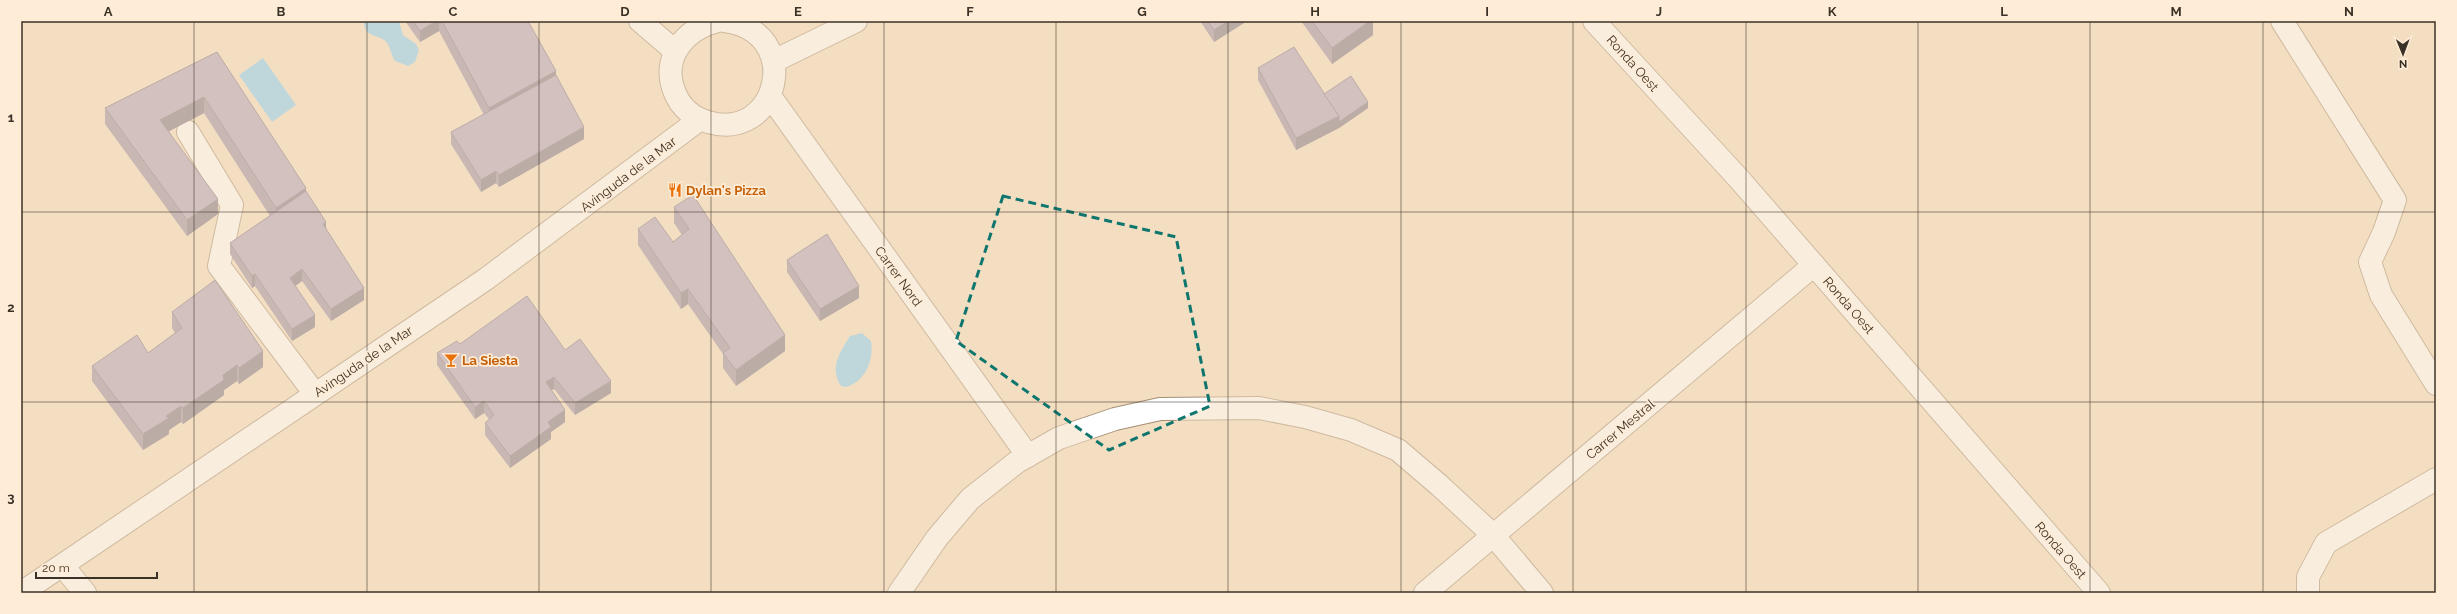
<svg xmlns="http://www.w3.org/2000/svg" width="2457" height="614" viewBox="0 0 2457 614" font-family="Raleway,sans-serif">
<rect width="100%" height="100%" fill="#f4dec2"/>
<g fill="#7fcef6">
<path d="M364,21h35l4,14 13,9 3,6 -4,12 -7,4 -13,-5c-4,-6 -4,-12 -8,-18 -7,-10 -24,-4 -23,-22z"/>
<polygon points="263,58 296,105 272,122 239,75"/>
<path d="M862,333l9,8c3,19 -5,40 -25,46l-5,-1c-12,-18 -1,-34 9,-50z"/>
</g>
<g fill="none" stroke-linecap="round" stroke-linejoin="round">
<defs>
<g id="minor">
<polyline points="640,21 675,51"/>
<path d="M718,21c-33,8 -58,37 -43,72 6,15 19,25 33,29 71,21 97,-90 17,-101"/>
<polyline points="1594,21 1740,180 2099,593"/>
<polyline points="2282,21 2395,200 2384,232 2370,262 2381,295 2436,384"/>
<polyline points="774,61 856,21"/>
<polyline points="770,96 1028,456"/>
<polyline points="188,132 232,205 219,266 315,394"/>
<polyline points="63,566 85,593"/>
<polyline points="21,593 486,279 699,120"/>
<polyline points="899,593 937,538 970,499 1017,462 1059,438 1115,419 1160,409 1259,408 1305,417 1351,430 1398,450 1439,485 1493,535 1542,593"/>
<polyline points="1425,593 1814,265"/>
<polyline points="2308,593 2308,577 2326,543 2436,479"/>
</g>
</defs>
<use href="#minor" stroke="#a38e75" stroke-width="24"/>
<use href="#minor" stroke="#fff" stroke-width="22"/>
</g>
<g fill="#9388a1">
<polygon points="405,21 528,21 556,75 584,139 499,187 496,183 481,192 451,144 451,132 484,115 439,31 420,42"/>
<polygon points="1200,21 1247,21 1214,42"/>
<polygon points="1301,21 1373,21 1373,35 1332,64"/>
<polygon points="217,52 306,191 364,300 331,321 302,281 295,286 315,327 292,341 255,286 252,288 230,254 230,243 270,216 204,113 169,131 218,214 187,236 105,124 105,108"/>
<polygon points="1258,68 1324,94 1368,108 1339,128 1296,150 1258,80"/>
<polygon points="674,207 785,351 736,386 723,368 723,354 688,304 681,309 638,245 638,229 673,242 682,235 674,223"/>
<polygon points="787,260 859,298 820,321 787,272"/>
<polygon points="172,312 263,367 239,384 237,381 224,390 224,395 183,424 181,422 169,430 169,434 143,450 92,381 92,366 148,353 175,333 172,328"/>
<polygon points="565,350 611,393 575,415 554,389 551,390 565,422 551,432 551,439 510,468 485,435 485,423 489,419 484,413 475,419 437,365 437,353"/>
</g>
<g fill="#786f83">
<polygon points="436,21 439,21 439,31 420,42 420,31"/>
<polygon points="1228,21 1247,21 1214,42 1214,30"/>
<polygon points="1370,21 1373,21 1373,35 1332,64 1332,48"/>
<polygon points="556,71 556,87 489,124 489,108"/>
<polygon points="204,97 204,113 160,136 160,120"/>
<polygon points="1368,102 1368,108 1339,128 1296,150 1296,138"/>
<polygon points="584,127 584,139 499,187 499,175"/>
<polygon points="496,171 496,183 481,192 481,180"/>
<polygon points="306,188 306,203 276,224 276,208"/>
<polygon points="218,199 218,214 187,236 187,220"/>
<polygon points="326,222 326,234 323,224"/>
<polygon points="302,269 302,281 290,290 290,278"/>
<polygon points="255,274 255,286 252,288 252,276"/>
<polygon points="859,286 859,298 820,321 820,309"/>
<polygon points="364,288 364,300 331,321 331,309"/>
<polygon points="688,289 688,304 681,309 681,293"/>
<polygon points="315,315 315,327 292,341 292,329"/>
<polygon points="785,335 785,351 736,386 736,370"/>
<polygon points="263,351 263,367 239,384 239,368"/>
<polygon points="237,365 237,381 224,390 224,395 183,424 183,408 223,375"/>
<polygon points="554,377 554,389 546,394 546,382"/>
<polygon points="611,381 611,393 575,415 575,403"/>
<polygon points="484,401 484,413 475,419 475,407"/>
<polygon points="181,406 181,422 169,430 169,434 143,450 143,434 166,416"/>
<polygon points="565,410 565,422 551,432 551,439 510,468 510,456 548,422"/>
</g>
<g fill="#ab9ebb" stroke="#786f83">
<polygon points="413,21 436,21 420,31"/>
<polygon points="442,21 528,21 556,71 489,108"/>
<polygon points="1208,21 1228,21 1214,30"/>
<polygon points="1312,21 1370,21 1332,48"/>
<polygon points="1294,47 1339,116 1296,138 1258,68"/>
<polygon points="217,52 306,188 276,208 204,97 160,120 218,199 187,220 105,108"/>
<polygon points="556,75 584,127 499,175 496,171 481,180 451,132"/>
<polygon points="1351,76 1368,102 1339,122 1339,116 1324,94"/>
<polygon points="306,191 326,222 323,224 364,288 331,309 302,269 290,278 315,315 292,329 255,274 252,276 230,243"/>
<polygon points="693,195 785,335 736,370 723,353 730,348 688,289 681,293 638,229 655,217 673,242 689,229 674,207"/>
<polygon points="827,234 859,286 820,309 787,260"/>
<polygon points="215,280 263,351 239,368 237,365 223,375 224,380 183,408 181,406 166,416 169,418 143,434 92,366 137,335 148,353 182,328 172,312"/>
<polygon points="527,296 565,350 580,339 611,381 575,403 554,377 546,382 565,410 548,422 551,427 510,456 485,423 494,415 484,401 475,407 437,353 457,341 460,344"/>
</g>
<path d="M0 0H2457V614H0ZM1003,196l173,41 34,169 -101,44 -153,-109z" fill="#f4dec2" fill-opacity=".55" fill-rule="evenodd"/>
<path fill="none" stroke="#0f766e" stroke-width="3" stroke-dasharray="8 5" stroke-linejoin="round" d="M1003,196l173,41 34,169 -101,44 -153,-109z"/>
<path fill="none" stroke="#3b3227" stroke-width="1" stroke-opacity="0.55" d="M194,21v572M367,21v572M539,21v572M711,21v572M884,21v572M1056,21v572M1228,21v572M1401,21v572M1573,21v572M1746,21v572M1918,21v572M2090,21v572M2263,21v572M21,212h2415M21,402h2415"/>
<defs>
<symbol id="restaurant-bare" viewBox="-9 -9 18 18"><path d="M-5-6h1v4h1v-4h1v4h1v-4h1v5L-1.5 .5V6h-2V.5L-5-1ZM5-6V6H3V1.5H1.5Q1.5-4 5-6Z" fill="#e8710a" stroke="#feecd6" stroke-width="2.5" paint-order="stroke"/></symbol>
<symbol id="bar-bare" viewBox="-9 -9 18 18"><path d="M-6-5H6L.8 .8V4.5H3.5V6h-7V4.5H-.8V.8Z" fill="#e8710a" stroke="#feecd6" stroke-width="2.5" paint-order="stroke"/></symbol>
</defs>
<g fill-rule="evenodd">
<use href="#restaurant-bare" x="665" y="180" width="20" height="20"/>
<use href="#bar-bare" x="441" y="350" width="20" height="20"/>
</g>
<g text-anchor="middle" stroke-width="3.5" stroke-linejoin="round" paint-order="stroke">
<g font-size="13" fill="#3b3227" stroke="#feecd6">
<text transform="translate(1633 63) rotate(48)" y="5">Ronda Oest</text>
<text transform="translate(628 174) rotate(-37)" y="5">Avinguda de la Mar</text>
<text transform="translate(899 276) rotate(54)" y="5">Carrer Nord</text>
<text transform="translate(1849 305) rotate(49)" y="5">Ronda Oest</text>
<text transform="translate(363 361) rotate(-34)" y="5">Avinguda de la Mar</text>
<text transform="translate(1620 429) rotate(-40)" y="5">Carrer Mestral</text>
<text transform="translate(2061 550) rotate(49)" y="5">Ronda Oest</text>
</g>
<g font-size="13" font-weight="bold" fill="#c56008" stroke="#feecd6" text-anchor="start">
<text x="686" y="195">Dylan's Pizza</text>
<text x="462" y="365">La Siesta</text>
</g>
</g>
<rect width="2457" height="614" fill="none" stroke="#feecd6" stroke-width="44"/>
<g transform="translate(2403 54) rotate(179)" stroke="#feecd6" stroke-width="3" paint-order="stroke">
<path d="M0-3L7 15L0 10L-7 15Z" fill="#3b3227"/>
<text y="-6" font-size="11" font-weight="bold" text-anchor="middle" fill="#3b3227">N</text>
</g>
<path d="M36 572v6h121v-6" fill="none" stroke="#3b3227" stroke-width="2"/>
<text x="42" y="572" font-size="12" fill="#3b3227" stroke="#feecd6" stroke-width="3" paint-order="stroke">20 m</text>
<rect x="22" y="22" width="2413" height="570" fill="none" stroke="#3b3227" stroke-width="1.5"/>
<g font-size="13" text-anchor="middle" font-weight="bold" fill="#3b3227">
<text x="108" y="16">A</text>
<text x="281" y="16">B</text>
<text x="453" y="16">C</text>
<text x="625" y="16">D</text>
<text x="798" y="16">E</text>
<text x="970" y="16">F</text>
<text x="1142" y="16">G</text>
<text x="1315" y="16">H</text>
<text x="1487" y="16">I</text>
<text x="1659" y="16">J</text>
<text x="1832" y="16">K</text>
<text x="2004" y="16">L</text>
<text x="2176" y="16">M</text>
<text x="2349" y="16">N</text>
<text x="11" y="122">1</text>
<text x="11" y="312">2</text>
<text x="11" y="502">3</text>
</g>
</svg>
